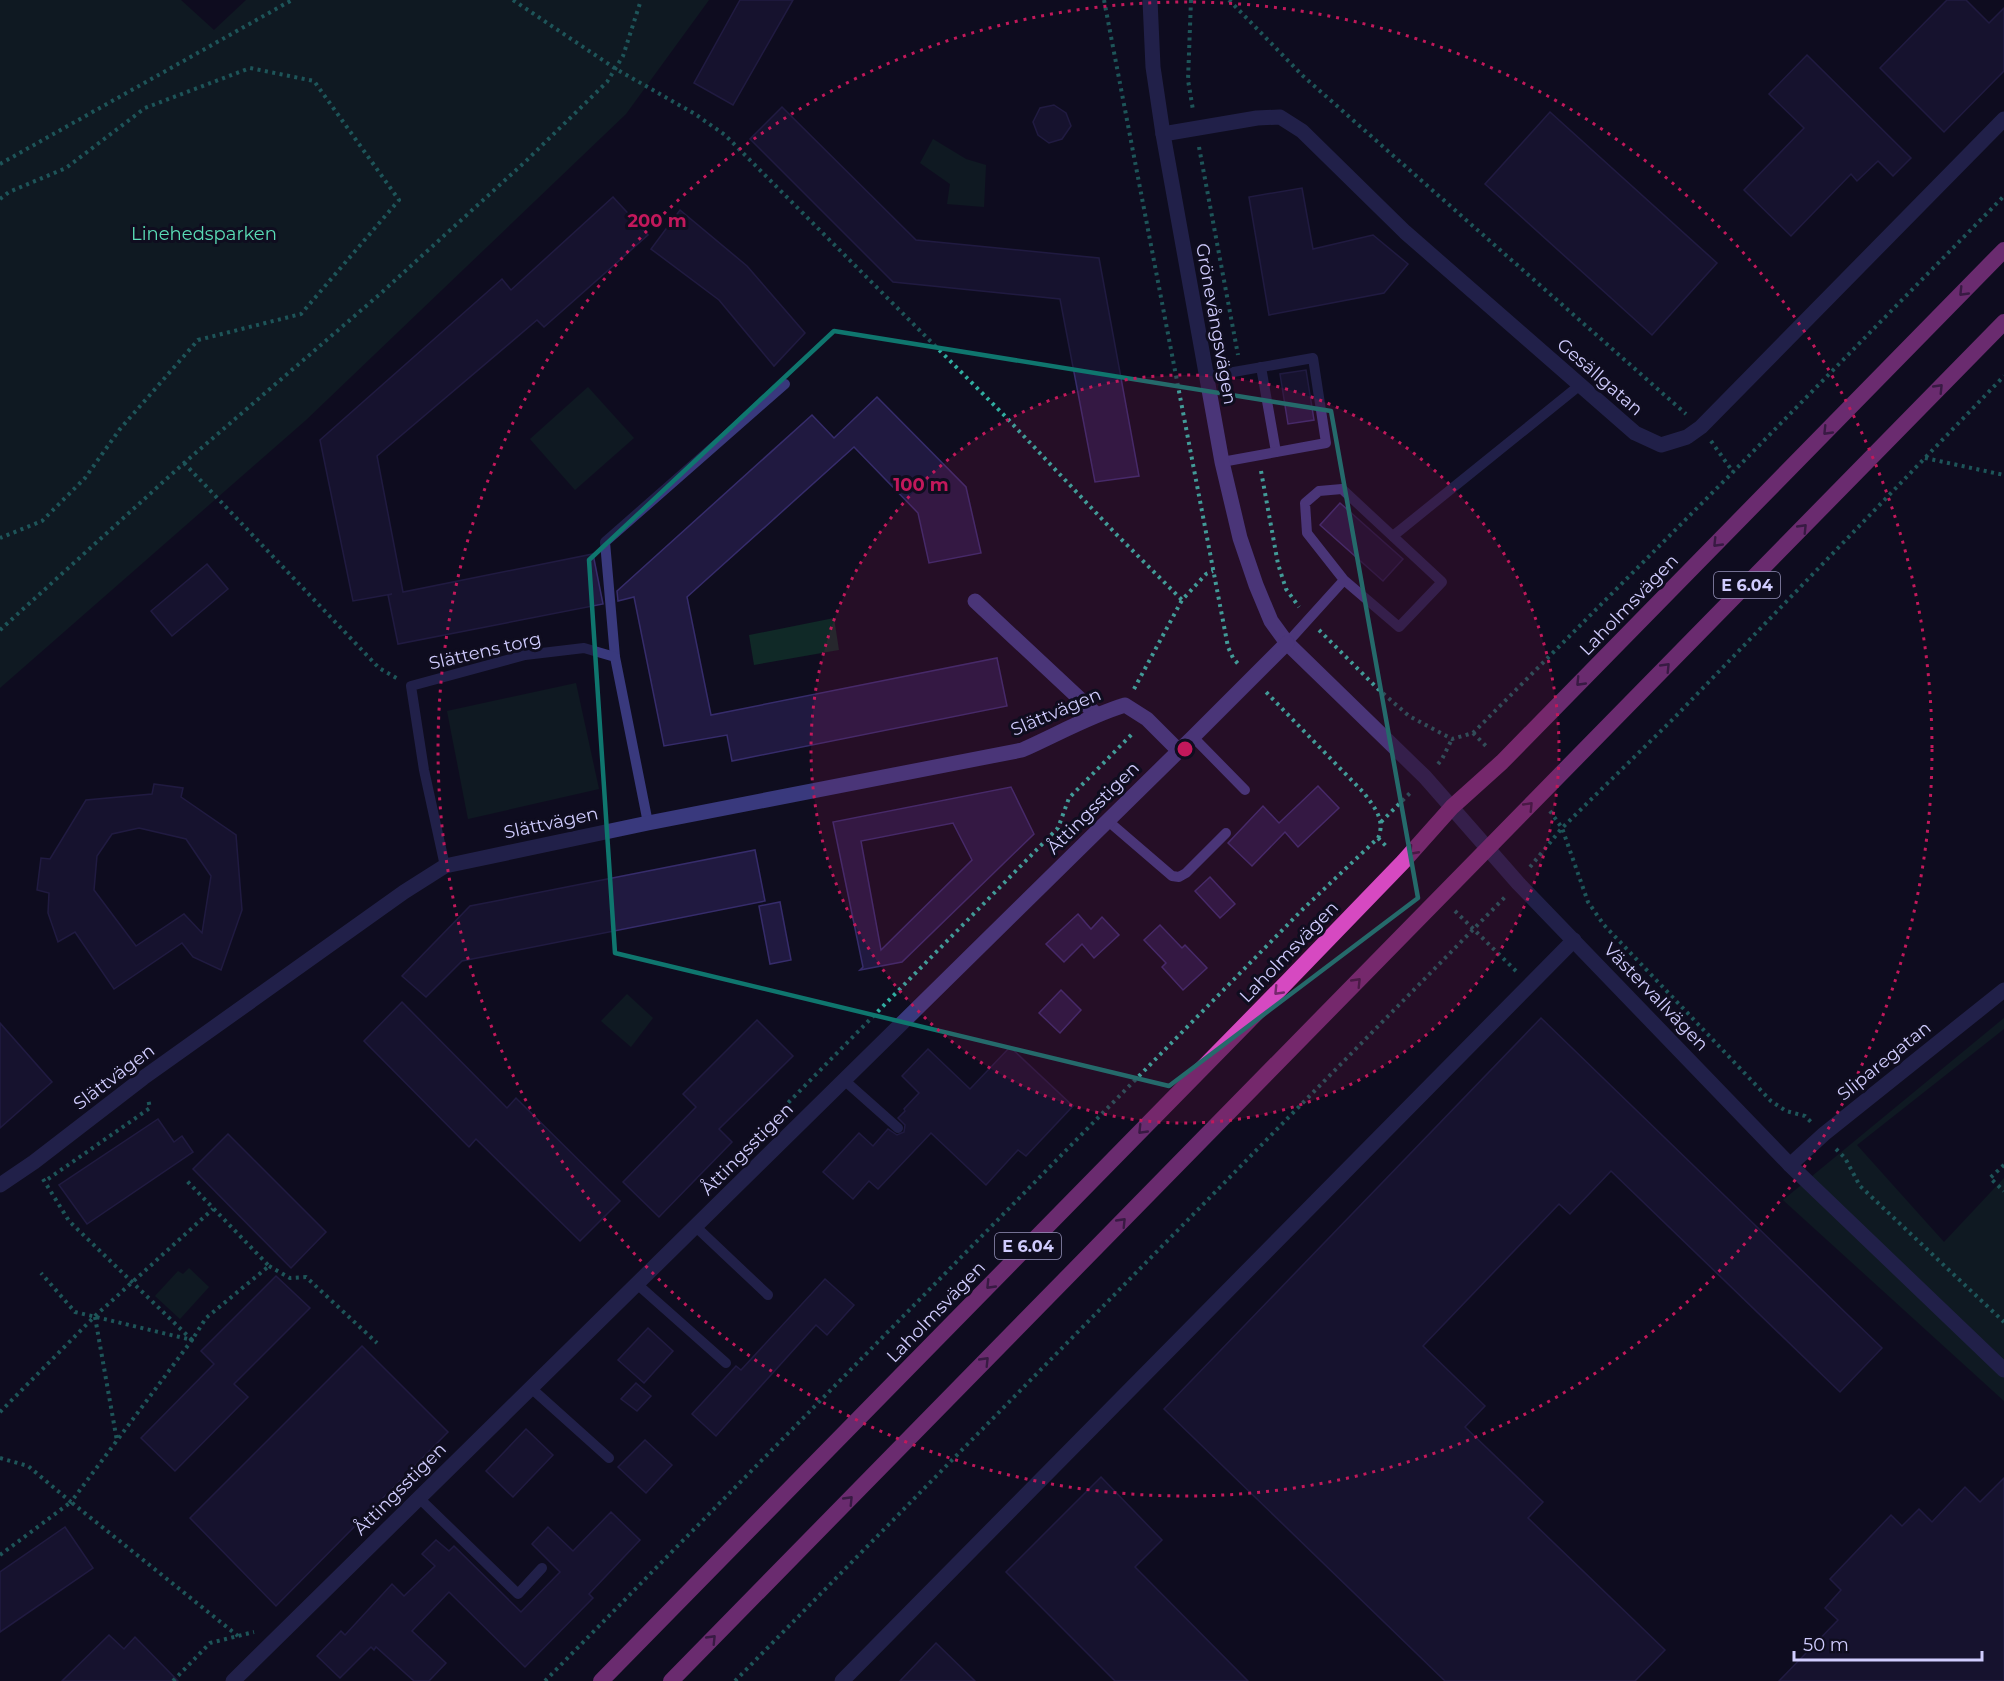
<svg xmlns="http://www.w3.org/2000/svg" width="2004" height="1681" viewBox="0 0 2004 1681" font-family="Montserrat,sans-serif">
<rect width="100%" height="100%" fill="#0f0d1f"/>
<g fill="#102927">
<polygon points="0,0 181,0 214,30 246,0 709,0 626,114 306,420 0,688"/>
<polygon points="933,139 966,159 986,165 984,207 947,204 950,184 920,163"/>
<polygon points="588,387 634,438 575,490 530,439"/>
<polygon points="834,618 839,650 754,665 749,635"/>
<polygon points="576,683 599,789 468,819 447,711"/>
<polygon points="627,994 653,1018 631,1047 601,1021"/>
<polygon points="2004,1018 2004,1029 1857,1145 1944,1242 2004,1178 2004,1401 1783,1200"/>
<polygon points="189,1268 209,1287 180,1319 155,1296 178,1271 183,1274"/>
</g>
<g fill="#201940" stroke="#362c6b" stroke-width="1.5" fill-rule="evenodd">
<polygon points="740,0 793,0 733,105 694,83"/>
<polygon points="1947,0 1966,0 1989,23 2004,8 2004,71 1944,132 1880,68"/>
<polygon points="1807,55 1911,158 1893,176 1878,161 1857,181 1851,174 1791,236 1744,190 1804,128 1769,94"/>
<polygon points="1054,105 1066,113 1071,126 1062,139 1049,143 1038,135 1033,122 1040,108"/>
<polygon points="782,107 916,240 1099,258 1139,476 1095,482 1060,299 893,282 750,139"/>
<polygon points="1550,112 1717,263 1652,335 1485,184"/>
<polygon points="1302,188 1313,249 1373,235 1408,264 1384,293 1269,315 1249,197"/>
<polygon points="613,197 648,235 544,327 537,320 377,456 403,592 593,554 603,604 398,644 388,595 392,594 353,601 320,440 502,279 511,290"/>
<polygon points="680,210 747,266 805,333 774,366 719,300 651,249"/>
<polygon points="1306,370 1314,420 1288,424 1280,374"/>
<polygon points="877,397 966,487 981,553 929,563 918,513 854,447 687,597 711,715 997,658 1007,706 732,761 727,735 664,746 634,597 618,601 617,591 812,415 834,438"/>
<polygon points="1340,503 1403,559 1383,581 1320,525"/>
<polygon points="207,564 228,589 172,636 151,611"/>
<path d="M154,784l29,4 -2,9 55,38 6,75 -21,60 -28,-13 -11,-14 -68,46 -39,-57 -17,10 -10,-29 1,-20 -12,-3 4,-32 9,1 36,-59 66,-6zM139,828l47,11 25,37 -9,57 -18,-19 -48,32 -42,-56 3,-34 15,-22z"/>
<polygon points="1318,786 1339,808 1298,847 1285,832 1252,866 1228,843 1263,806 1279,823"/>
<path d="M1011,787l23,47 -132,128 -42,8 3,-3 -30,-145zM953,823l19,37 -91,90 -20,-109z"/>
<polygon points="755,850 765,901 462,961 426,997 402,976 470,906"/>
<polygon points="1210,877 1235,904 1220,918 1195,891"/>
<polygon points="780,902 791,960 770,964 759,906"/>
<polygon points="1078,914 1091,929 1102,917 1119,935 1094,958 1082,944 1064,962 1046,944"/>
<polygon points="1160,925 1182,948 1185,945 1207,968 1183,990 1162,967 1166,963 1144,940"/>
<polygon points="1061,990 1081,1010 1060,1033 1039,1013"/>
<polygon points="402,1002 507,1108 516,1098 620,1201 580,1241 476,1139 469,1147 364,1041"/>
<polygon points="1541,1018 1882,1348 1840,1392 1611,1171 1570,1214 1559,1204 1423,1346 1485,1406 1465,1427 1543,1502 1528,1518 1665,1650 1635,1681 1445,1681 1164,1409"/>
<polygon points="757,1020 793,1056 719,1129 732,1142 659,1217 623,1182 696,1107 683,1094"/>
<polygon points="0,1023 52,1082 0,1128"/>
<polygon points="1010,1047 1073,1106 1026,1156 1018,1150 986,1185 931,1133 878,1189 869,1181 853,1199 823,1172 859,1133 873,1146 888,1129 897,1135 904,1132 905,1125 898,1118 905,1111 904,1109 919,1093 902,1076 928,1049 970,1089"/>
<polygon points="158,1119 174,1142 182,1136 193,1152 87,1224 59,1185"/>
<polygon points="228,1134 326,1232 291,1268 193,1169"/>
<polygon points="276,1276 310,1308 234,1384 248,1397 175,1471 141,1438 214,1364 201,1351"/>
<polygon points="825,1279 854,1305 827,1335 816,1325 716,1436 692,1414 736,1366 741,1370"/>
<polygon points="648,1328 673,1351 644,1383 618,1360"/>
<polygon points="362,1346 448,1432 276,1606 190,1518"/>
<polygon points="636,1383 651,1396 637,1411 621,1399"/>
<polygon points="526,1429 553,1455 513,1497 486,1471"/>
<polygon points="645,1440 672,1465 646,1493 618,1467"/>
<polygon points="1101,1477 1162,1540 1135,1567 1248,1681 1115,1681 1006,1572"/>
<polygon points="2004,1478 2004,1681 1779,1681 1838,1620 1825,1608 1841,1590 1830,1579 1891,1515 1902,1526 1919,1509 1932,1522 1965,1487 1980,1502"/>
<polygon points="611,1512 640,1540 589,1594 593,1598 525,1667 449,1592 412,1631 446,1663 429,1681 414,1681 376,1647 374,1650 371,1647 340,1678 317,1656 341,1631 345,1635 392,1584 404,1596 435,1566 422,1554 436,1540 449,1551 454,1546 521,1612 560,1572 532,1544 548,1527 573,1551"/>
<polygon points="65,1527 93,1568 0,1632 0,1572"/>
<polygon points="109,1635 124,1649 135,1637 178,1681 62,1681"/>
<polygon points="936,1643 975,1681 900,1681"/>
</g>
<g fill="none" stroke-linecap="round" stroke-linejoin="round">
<g stroke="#30aea1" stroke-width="4" stroke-dasharray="3 4.5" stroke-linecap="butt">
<polyline points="513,0 616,69 695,114 725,135 1003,414 1116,534 1182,600 1206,574 1213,571"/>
<polyline points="1104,0 1228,647 1233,658 1239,665"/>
<polyline points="1191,0 1188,80 1193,110"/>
<polyline points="1229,0 1303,76 1686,414"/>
<polyline points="1199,147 1238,355"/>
<polyline points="0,164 292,0"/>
<polyline points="0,199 9,192 66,168 145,108 250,68 314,81 399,200 301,314 198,340 120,429 85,478 42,521 0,538"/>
<polyline points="1711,441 1733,472"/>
<polyline points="1925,458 2004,475"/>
<polyline points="184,463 379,668 398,679"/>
<polyline points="1261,471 1278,564 1286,589 1299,607"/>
<polyline points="0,630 184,463 380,294 526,161 607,82 623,56 641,0"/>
<polyline points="1319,630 1378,689 1409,716 1452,739 1473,733 1733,472 2004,196"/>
<polyline points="1134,689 1182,600"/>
<polyline points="1473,733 1488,748"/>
<polyline points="1438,764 1442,759 1452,739"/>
<polyline points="1550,811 1562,828 1588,902 1604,925 1771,1101 1786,1111 1805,1116 1811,1122"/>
<polyline points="1381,822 1412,791"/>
<polyline points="1378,838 1388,848"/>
<polyline points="1530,867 1562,828 1674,718 2004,376"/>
<polyline points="1455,911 1516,971"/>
<polyline points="783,1108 1058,828 1069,798 1134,732"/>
<polyline points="1836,1149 1845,1158 1860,1186 2004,1322"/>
<polyline points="2004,1165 1990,1178 2004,1191"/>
<polyline points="43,1179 69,1221 192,1340 206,1318 269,1266 187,1181"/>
<polyline points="48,1179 150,1108 148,1099"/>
<polyline points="269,1266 290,1278 306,1277 377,1343"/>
<polyline points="95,1317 117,1441"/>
<polyline points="0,1412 95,1316 213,1209"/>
<polyline points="0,1458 28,1466 71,1502 192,1340 75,1312 41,1273"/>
<polyline points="0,1555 71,1502 238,1636"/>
<polyline points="173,1681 210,1643 254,1632"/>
<path d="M545,1681l758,-772 75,-71c8,-18 -4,-31 -14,-45l-98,-101"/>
<polyline points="735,1681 1506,896"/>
</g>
<g stroke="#39397d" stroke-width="10">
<polyline points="1261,367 1276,452"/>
<polyline points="1205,377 1313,358 1326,443 1222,462"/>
<polyline points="1393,536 1580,385"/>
<polyline points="1287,643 1344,580 1399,627 1442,582 1342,489 1319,491 1305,503 1307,533 1344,580"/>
<polyline points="615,657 605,542 785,384"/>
<polyline points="1193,737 1245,790"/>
<polyline points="1108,821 1172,876 1179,877 1186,873 1226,833"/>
<polyline points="445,866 424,770 411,686 525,655 584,648 615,657 648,823"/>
<polyline points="844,1080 898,1128"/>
<polyline points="695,1226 768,1295"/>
<polyline points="637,1284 726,1363"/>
<polyline points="531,1388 609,1458"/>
<polyline points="419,1498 518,1594 542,1568"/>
</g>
<g stroke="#39397d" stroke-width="15">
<polyline points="1150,0 1153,67 1163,134 1222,462 1240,538 1256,585 1271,621 1287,643 1425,777 1518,883 1790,1165 2004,1370"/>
<polyline points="1163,134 1257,118 1280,117 1302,131 1405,232 1635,433 1661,445 1687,437 1701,427 2004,119"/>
<polyline points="975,601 1096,714"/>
<polyline points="1790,1165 1824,1134 2004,990"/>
<path d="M0,1185l34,-23 109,-84 261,-186 41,-26 203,-43 374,-73c34,-15 67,-34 103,-45l22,14 32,32"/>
<polyline points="233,1681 1193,737 1287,643"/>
<polyline points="842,1681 1574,940"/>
</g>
<g stroke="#d950d0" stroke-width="16">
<polyline points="601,1681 1286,983 1403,862 1452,807 1502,762 2004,250"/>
<polyline points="671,1681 2004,322"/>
</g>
</g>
<defs><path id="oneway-chevron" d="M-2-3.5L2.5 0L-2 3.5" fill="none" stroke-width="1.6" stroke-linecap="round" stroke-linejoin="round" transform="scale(1.5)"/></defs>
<g stroke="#6a2b6f">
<use href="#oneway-chevron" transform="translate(1963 292) rotate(134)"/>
<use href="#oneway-chevron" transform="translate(1939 388) rotate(-46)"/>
<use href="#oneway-chevron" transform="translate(1827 431) rotate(134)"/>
<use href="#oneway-chevron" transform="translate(1803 528) rotate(-46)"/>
<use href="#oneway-chevron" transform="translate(1717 543) rotate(134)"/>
<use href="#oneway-chevron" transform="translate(1666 667) rotate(-46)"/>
<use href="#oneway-chevron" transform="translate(1580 682) rotate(134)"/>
<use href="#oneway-chevron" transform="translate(1529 806) rotate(-46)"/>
<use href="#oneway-chevron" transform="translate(1413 851) rotate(132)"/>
<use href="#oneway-chevron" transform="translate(1357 982) rotate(-46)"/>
<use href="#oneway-chevron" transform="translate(1278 991) rotate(134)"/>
<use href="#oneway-chevron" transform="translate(1142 1130) rotate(134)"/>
<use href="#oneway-chevron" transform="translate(1122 1222) rotate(-46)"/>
<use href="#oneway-chevron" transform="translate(990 1285) rotate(134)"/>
<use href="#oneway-chevron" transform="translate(985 1361) rotate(-46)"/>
<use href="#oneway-chevron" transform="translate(849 1500) rotate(-46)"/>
<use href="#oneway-chevron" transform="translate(712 1639) rotate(-46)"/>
</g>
<path d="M0 0H2004V1681H0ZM834,331l497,80 87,487 -249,188 -554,-133 -26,-393z" fill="#0f0d1f" fill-opacity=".55" fill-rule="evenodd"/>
<path fill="none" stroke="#0f766e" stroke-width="4.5" stroke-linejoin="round" d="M834,331l497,80 87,487 -249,188 -554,-133 -26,-393z"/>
<circle cx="1185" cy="749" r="374" fill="#c2185b" fill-opacity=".12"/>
<g fill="none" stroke="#c2185b" stroke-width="3" stroke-dasharray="3 6">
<circle cx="1185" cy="749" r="374"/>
<circle cx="1185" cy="749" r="747"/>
</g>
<g text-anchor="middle" stroke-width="6" stroke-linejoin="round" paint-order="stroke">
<g fill="#0f0d1f" stroke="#9693bb" stroke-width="1.5">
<rect x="1714" y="572" width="66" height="26" rx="4.5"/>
<rect x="995" y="1233" width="66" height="26" rx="4.5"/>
</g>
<g font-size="16" font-weight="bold" fill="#d0ccfe">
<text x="1747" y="591">E 6.04</text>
<text x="1028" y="1252">E 6.04</text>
</g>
<g font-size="18" fill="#5adcb6" stroke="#0f0d1f">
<text x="204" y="240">Linehedsparken</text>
</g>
<g font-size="18" fill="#d0ccfe" stroke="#0f0d1f">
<text transform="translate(1216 324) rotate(80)" y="6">Grönevångsvägen</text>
<text transform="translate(1600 377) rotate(41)" y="6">Gesällgatan</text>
<text transform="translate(1629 605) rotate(-46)" y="6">Laholmsvägen</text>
<text transform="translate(485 651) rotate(-13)" y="6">Slättens torg</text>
<text transform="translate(1056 712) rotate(-23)" y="6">Slättvägen</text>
<text transform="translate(1093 808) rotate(-45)" y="6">Åttingsstigen</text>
<text transform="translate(551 823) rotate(-12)" y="6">Slättvägen</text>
<text transform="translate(1289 952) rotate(-46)" y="6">Laholmsvägen</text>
<text transform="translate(1656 997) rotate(46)" y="6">Västervallvägen</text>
<text transform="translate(1884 1061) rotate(-39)" y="6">Sliparegatan</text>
<text transform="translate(114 1077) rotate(-37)" y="6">Slättvägen</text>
<text transform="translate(747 1149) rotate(-45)" y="6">Åttingsstigen</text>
<text transform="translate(936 1312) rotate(-46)" y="6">Laholmsvägen</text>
<text transform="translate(400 1489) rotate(-45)" y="6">Åttingsstigen</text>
</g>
</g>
<circle cx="1185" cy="749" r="9" fill="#c2185b" stroke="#0f0d1f" stroke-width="3"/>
<g font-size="18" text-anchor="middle" font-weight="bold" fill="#c2185b" stroke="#0f0d1f" stroke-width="6" stroke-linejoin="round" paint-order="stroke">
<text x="657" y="227">200 m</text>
<text x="921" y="491">100 m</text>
</g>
<path d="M1794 1651v9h188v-9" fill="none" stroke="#d0ccfe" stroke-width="3"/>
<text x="1803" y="1651" font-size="18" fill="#d0ccfe" stroke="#0f0d1f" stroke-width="4.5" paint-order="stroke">50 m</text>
</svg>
